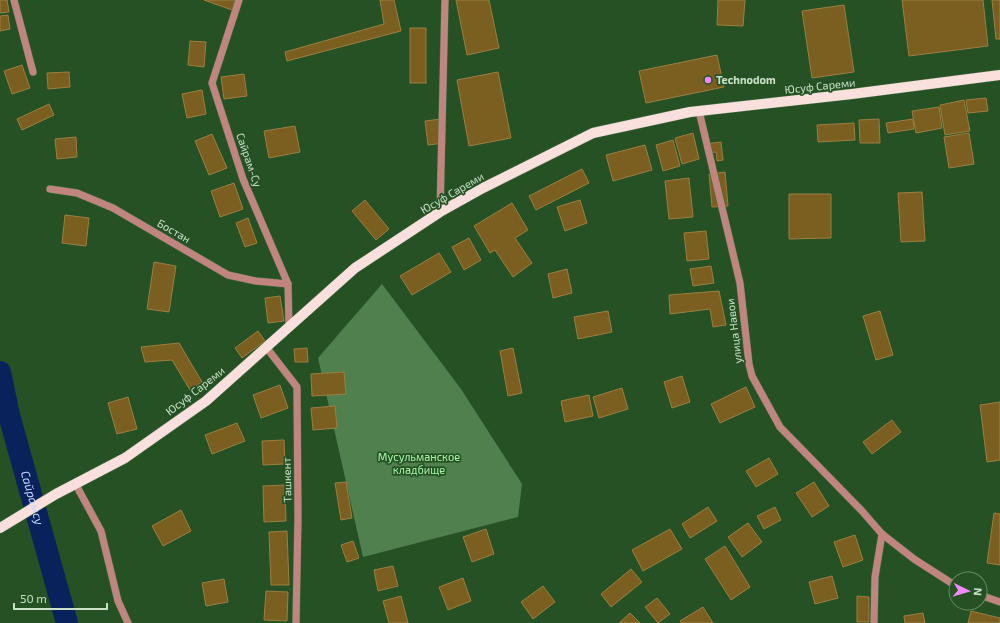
<svg xmlns="http://www.w3.org/2000/svg" width="1000" height="623" viewBox="0 0 1000 623" font-family="'Exo 2',sans-serif">
<rect width="100%" height="100%" fill="#255125"/>
<polygon fill="#4f804e" points="382,284 461,389 522,484 518,517 363,557 318,358"/>
<g fill="none" stroke-linecap="round" stroke-linejoin="round">
<path stroke="#0a225c" stroke-width="22" id="s1" d="M0,372l9,43 58,208"/>
</g>
<g fill="#7b5f21" stroke="#9c7f42">
<polygon points="0,0 7,0 9,12 0,13"/>
<polygon points="204,0 235,0 232,10"/>
<polygon points="380,0 394,0 401,31 287,61 285,52 384,24"/>
<polygon points="456,0 489,0 499,48 467,55"/>
<polygon points="718,0 745,0 743,26 717,25"/>
<polygon points="902,0 983,0 988,46 909,56"/>
<polygon points="992,0 1000,0 1000,39 996,39"/>
<polygon points="844,5 854,72 812,78 802,11"/>
<polygon points="8,15 10,29 0,31 0,16"/>
<rect x="410" y="28" width="16" height="55"/>
<polygon points="190,41 206,42 204,67 188,65"/>
<polygon points="717,55 724,87 646,103 639,71"/>
<polygon points="22,65 30,88 12,94 4,71"/>
<polygon points="69,72 70,87 48,89 47,73"/>
<polygon points="498,72 511,138 469,146 457,80"/>
<polygon points="244,74 247,96 224,99 221,77"/>
<polygon points="202,90 206,114 187,118 182,94"/>
<polygon points="986,98 988,111 968,113 966,100"/>
<polygon points="964,100 970,131 945,135 940,105"/>
<polygon points="49,104 54,115 22,130 17,119"/>
<polygon points="939,107 942,128 916,133 912,111"/>
<polygon points="441,119 445,143 428,145 425,121"/>
<polygon points="879,119 880,143 860,143 859,120"/>
<polygon points="913,119 914,129 888,133 886,123"/>
<polygon points="854,123 855,140 818,142 817,125"/>
<polygon points="295,126 300,152 269,158 264,131"/>
<polygon points="693,133 699,159 682,164 675,138"/>
<polygon points="969,133 974,164 949,168 944,137"/>
<polygon points="212,134 227,168 209,175 195,141"/>
<polygon points="76,137 77,157 57,159 55,139"/>
<polygon points="673,140 680,166 663,171 656,145"/>
<polygon points="721,142 723,160 717,161 716,152 706,153 705,144"/>
<polygon points="645,145 652,170 613,181 606,155"/>
<polygon points="582,169 589,183 536,210 529,196"/>
<polygon points="725,172 728,206 712,207 709,174"/>
<polygon points="689,178 693,217 669,219 665,181"/>
<polygon points="234,183 243,209 220,217 211,191"/>
<polygon points="922,192 925,241 901,242 898,193"/>
<polygon points="789,194 831,194 831,238 789,239"/>
<polygon points="365,200 389,229 376,240 352,211"/>
<polygon points="580,200 587,223 565,231 557,207"/>
<polygon points="512,203 528,230 515,238 532,263 513,277 495,250 490,253 474,226"/>
<polygon points="65,215 89,218 86,246 62,243"/>
<polygon points="248,218 257,243 245,247 236,223"/>
<polygon points="706,231 709,259 687,261 684,233"/>
<polygon points="469,238 481,260 464,270 452,247"/>
<polygon points="439,253 451,272 412,295 400,276"/>
<polygon points="154,262 176,266 169,312 147,309"/>
<polygon points="711,266 714,283 693,286 690,269"/>
<polygon points="567,269 572,293 553,298 548,274"/>
<polygon points="719,291 726,325 713,327 710,309 670,314 669,295"/>
<polygon points="280,296 284,321 268,323 265,298"/>
<polygon points="608,311 612,332 578,339 574,317"/>
<polygon points="880,311 893,355 876,360 863,316"/>
<polygon points="258,331 265,341 242,358 235,348"/>
<polygon points="179,343 202,382 190,390 172,360 145,362 141,347"/>
<polygon points="307,348 308,362 295,362 294,349"/>
<polygon points="513,348 522,393 508,396 500,351"/>
<polygon points="344,372 346,394 312,396 311,374"/>
<polygon points="682,376 690,402 672,408 664,382"/>
<polygon points="280,385 288,408 261,418 253,395"/>
<polygon points="746,387 755,407 720,423 711,404"/>
<polygon points="622,388 628,409 599,418 593,397"/>
<polygon points="589,395 593,416 565,422 561,401"/>
<polygon points="128,397 137,429 117,434 108,403"/>
<polygon points="1000,402 1000,460 987,462 980,405"/>
<polygon points="335,406 337,428 313,430 311,408"/>
<polygon points="892,420 901,432 872,454 863,442"/>
<polygon points="237,423 245,441 212,454 205,435"/>
<polygon points="284,440 285,464 263,465 262,441"/>
<polygon points="769,458 778,474 756,487 746,471"/>
<polygon points="346,482 352,518 341,520 335,483"/>
<polygon points="814,482 829,506 812,517 796,493"/>
<polygon points="285,485 286,521 264,522 263,486"/>
<polygon points="708,507 717,521 690,538 682,524"/>
<polygon points="775,507 781,520 764,529 757,516"/>
<polygon points="181,510 191,531 163,546 152,526"/>
<polygon points="994,513 1000,514 1000,565 987,563"/>
<polygon points="748,523 762,542 742,557 728,537"/>
<polygon points="486,529 494,554 472,562 463,537"/>
<polygon points="670,529 682,549 643,571 632,550"/>
<polygon points="287,531 289,585 271,585 269,532"/>
<polygon points="855,535 863,560 843,567 834,542"/>
<polygon points="353,541 359,558 347,562 341,545"/>
<polygon points="725,546 750,587 731,600 705,559"/>
<polygon points="393,566 398,586 378,591 374,570"/>
<polygon points="631,569 642,582 611,607 601,594"/>
<polygon points="832,576 838,598 815,604 809,582"/>
<polygon points="463,578 471,601 448,610 439,587"/>
<polygon points="224,579 228,602 206,606 202,583"/>
<polygon points="543,586 555,602 533,619 521,602"/>
<polygon points="266,591 288,592 287,621 264,620"/>
<polygon points="401,596 408,623 389,623 383,601"/>
<polygon points="857,596 869,597 869,622 857,622"/>
<polygon points="657,598 670,614 658,623 645,607"/>
<polygon points="703,607 713,623 681,623 680,621"/>
<polygon points="971,611 1000,618 1000,623 968,623"/>
<polygon points="630,613 640,623 619,623"/>
<polygon points="923,613 925,623 905,623 904,616"/>
</g>
<g fill="none" stroke-linecap="round" stroke-linejoin="round">
<defs>
<g id="minor">
<polyline points="14,0 33,72"/>
<polyline points="239,0 212,83 243,179 288,284 289,327"/>
<polyline points="699,111 740,283 749,364 752,376 780,427 862,511 882,534 914,559 956,586"/>
<polyline points="50,189 77,193 113,208 228,275 256,281 288,284"/>
<polyline points="440,212 445,0"/>
<polyline points="266,347 297,387 298,517 296,623"/>
<polyline points="76,485 101,531 118,601 128,623"/>
<polyline points="980,595 1000,602"/>
<polyline points="874,623 875,577 882,534"/>
</g>
<polyline id="major" points="0,528 56,494 125,458 206,401 355,268 440,212 483,188 593,133 690,112 852,94 1000,75"/>
</defs>
<use href="#minor" stroke="#466e45" stroke-width="8"/>
<use href="#major" stroke="#466e45" stroke-width="11"/>
<use href="#minor" stroke="#c18580" stroke-width="7"/>
<use href="#major" stroke="#f9e0dd" stroke-width="10"/>
</g>
<circle fill="#ee8bf8" stroke="#255125" stroke-width="1.5" cx="708" cy="80" r="4"/>
<g text-anchor="middle" stroke-width="3.5" stroke-linejoin="round" paint-order="stroke">
<g font-size="11" font-weight="bold" fill="#c8e1c7" stroke="#255125" text-anchor="start">
<text x="716" y="84">Technodom</text>
</g>
<g font-size="11" fill="#c8e1c7" stroke="#255125">
<text transform="translate(820 86) rotate(-6)" y="4">Юсуф Сареми</text>
<text transform="translate(249 160) rotate(71)" y="4">Сайрам-Су</text>
<text transform="translate(452 193) rotate(-30)" y="4">Юсуф Сареми</text>
<text transform="translate(174 231) rotate(30)" y="4">Бостан</text>
<text transform="translate(734 331) rotate(-97)" y="4">улица Навои</text>
<text transform="translate(195 391) rotate(-38)" y="4">Юсуф Сареми</text>
<text transform="translate(287 480) rotate(-91)" y="4">Ташкент</text>
</g>
<g font-size="11" fill="#a7f9a6" stroke="#255125">
<text x="419" y="461">Мусульманское<tspan x="419" dy="13">кладбище</tspan></text>
</g>
<g font-size="12" font-style="italic" fill="#c5d7fc" stroke="#255125">
<text dy="4" stroke="none"><textPath href="#s1" startOffset="130">Сайрамсу</textPath></text>
</g>
</g>
<g transform="translate(968 591) rotate(95)"><circle r="19" fill="#255125" stroke="#668b66"/>
<path d="M0-3L7 15L0 10L-7 15Z" fill="#ee8bf8"/>
<text y="-6" font-size="11" font-weight="bold" text-anchor="middle" fill="#c8e1c7">N</text>
</g>
<path d="M14 603v6h93v-6" fill="none" stroke="#c8e1c7" stroke-width="2"/>
<text x="20" y="603" font-size="12" fill="#c8e1c7" stroke="#255125" stroke-width="3" paint-order="stroke">50 m</text>
</svg>
